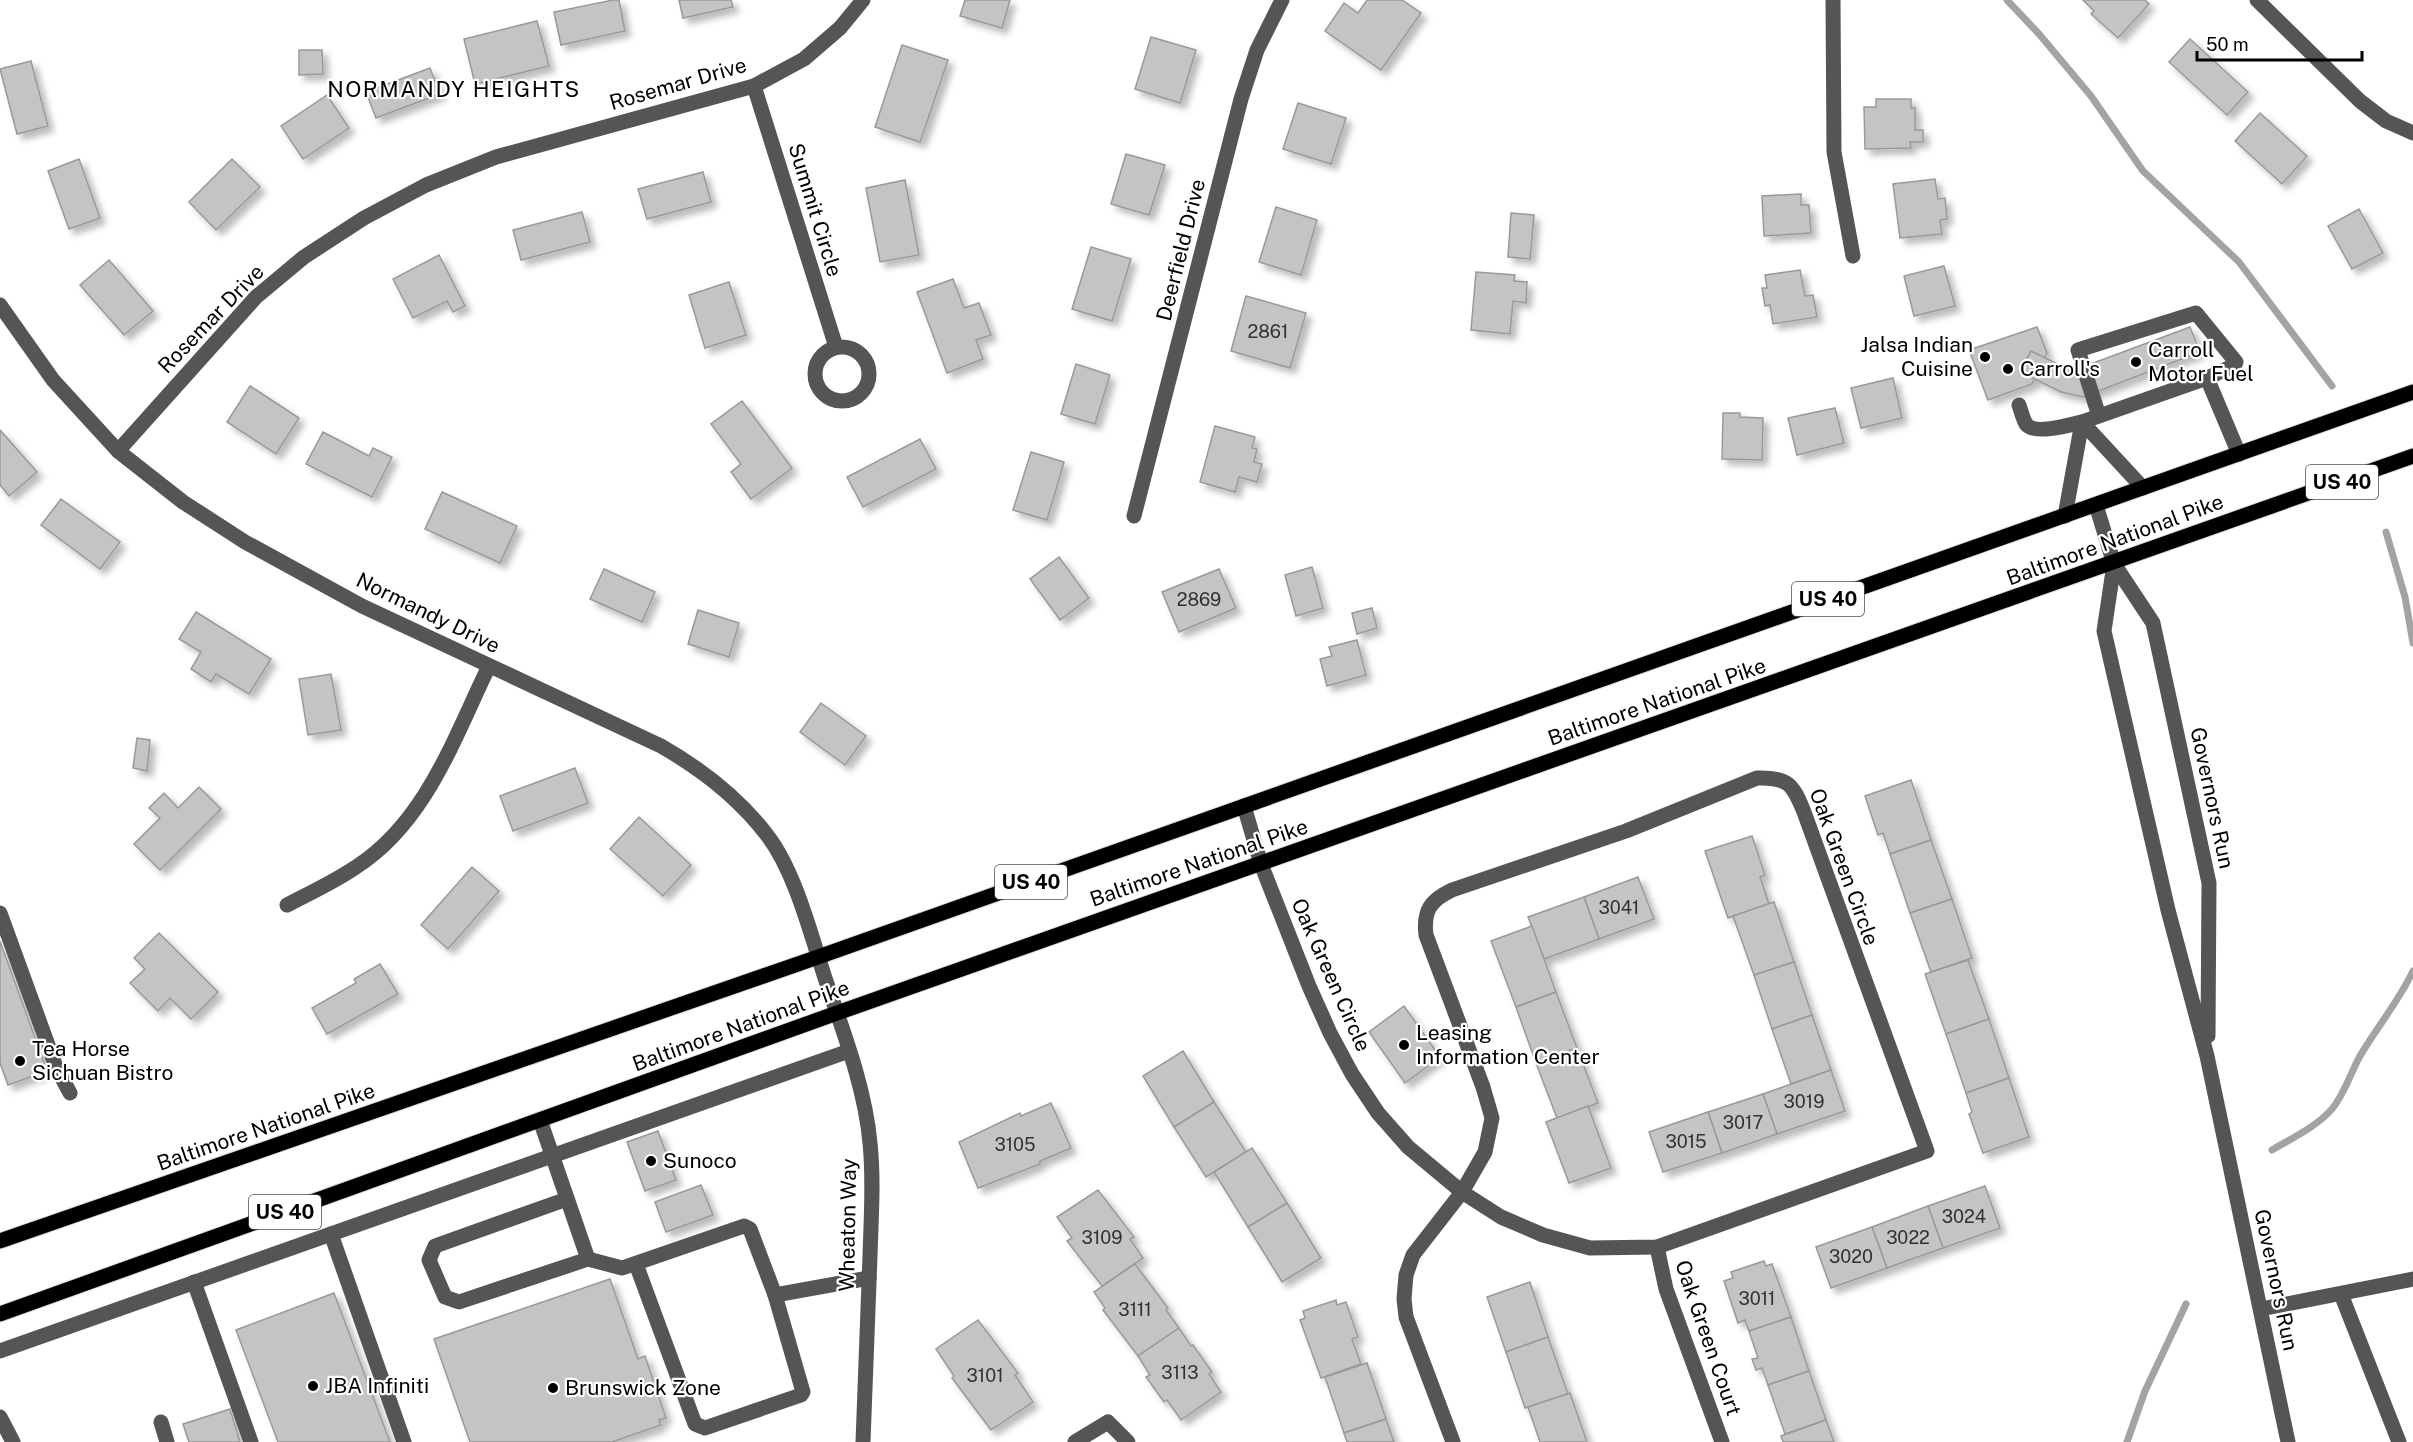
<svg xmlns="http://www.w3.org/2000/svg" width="2413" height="1442" viewBox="0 0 2413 1442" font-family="'Public Sans',sans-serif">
<defs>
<filter id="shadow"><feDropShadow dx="5.5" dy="5.5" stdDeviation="3" flood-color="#0004"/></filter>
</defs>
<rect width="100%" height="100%" fill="#fff"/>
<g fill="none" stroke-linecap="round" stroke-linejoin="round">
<g stroke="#a3a3a3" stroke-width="7">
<polyline points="2007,0 2039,34 2091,96 2143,171 2239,262 2332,386"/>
<polyline points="2386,532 2405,597 2413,643"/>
<path d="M2272,1150c20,-12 44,-23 60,-41 13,-16 18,-35 28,-53 17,-29 39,-55 53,-85"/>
<polyline points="2127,1442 2145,1391 2186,1304"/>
</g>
</g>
<g fill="#c4c4c4" stroke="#999" stroke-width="1.5" filter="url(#shadow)">
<polygon points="613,0 619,0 625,31 561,45 554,12"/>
<polygon points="679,0 731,0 733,7 683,18"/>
<polygon points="965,0 1010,0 1002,28 960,16"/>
<polygon points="1367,0 1402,0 1421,13 1381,70 1325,31 1344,3 1358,13"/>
<polygon points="2083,0 2145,0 2149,4 2118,38 2091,14 2094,11"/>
<polygon points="537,21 549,66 475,84 464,39"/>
<polygon points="1151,37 1196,50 1180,103 1135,89"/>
<polygon points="2190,39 2248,92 2227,115 2169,62"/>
<polygon points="902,45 948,60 920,142 875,127"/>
<polygon points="299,50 322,50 323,74 299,75"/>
<polygon points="31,61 48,126 17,134 0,69"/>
<polygon points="430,68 440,94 376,118 366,92"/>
<polygon points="327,95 349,128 303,159 281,126"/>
<polygon points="1876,99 1911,99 1911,108 1915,108 1915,130 1923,130 1923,142 1910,142 1911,148 1865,149 1864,107 1876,107"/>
<polygon points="1298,103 1346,118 1331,164 1283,149"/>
<polygon points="2260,113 2307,156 2282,184 2235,141"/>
<polygon points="1126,154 1165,165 1149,215 1111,204"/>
<polygon points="79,159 100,218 69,229 48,171"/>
<polygon points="232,159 260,187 216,230 189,202"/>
<polygon points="703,172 711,202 647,219 638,189"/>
<polygon points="1935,179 1938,199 1945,198 1947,219 1940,220 1942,234 1900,238 1893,184"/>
<polygon points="905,180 919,255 880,262 866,188"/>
<polygon points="1801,194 1801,205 1809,205 1811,233 1764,236 1762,196"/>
<polygon points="1276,207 1317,220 1301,275 1259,262"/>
<polygon points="2359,209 2383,253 2352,269 2328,226"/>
<polygon points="582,212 590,242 521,260 513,230"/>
<polygon points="1511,213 1534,215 1530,259 1508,257"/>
<polygon points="1091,247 1131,259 1112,321 1072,309"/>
<polygon points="439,255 465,306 453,312 447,301 413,318 393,279"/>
<polygon points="109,260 153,311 124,335 80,285"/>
<polygon points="1944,266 1955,306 1914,316 1904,276"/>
<polygon points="1800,270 1805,296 1813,295 1817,317 1773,324 1770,305 1765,306 1762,288 1767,288 1765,275"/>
<polygon points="1476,272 1515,275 1514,281 1527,282 1526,303 1513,301 1510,334 1471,330"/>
<polygon points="953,279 964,308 979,303 991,335 976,340 983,359 947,373 917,292"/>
<polygon points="729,282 746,335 705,348 689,295"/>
<polygon points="1246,296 1306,313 1290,368 1231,351"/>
<polygon points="2037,327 2047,353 2032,384 1988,400 1969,350"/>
<polygon points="2190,327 2200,352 2083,397 2061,392 2020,372 2031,351 2072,371"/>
<polygon points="1076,364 1110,375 1095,424 1061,414"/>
<polygon points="1893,378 1902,418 1861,428 1851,388"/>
<polygon points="250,386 299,418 276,454 227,422"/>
<polygon points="742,401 792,468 751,499 731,472 741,464 711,424"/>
<polygon points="1835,408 1844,443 1797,455 1788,418"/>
<polygon points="1723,413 1740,413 1740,417 1763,418 1762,460 1722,459"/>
<polygon points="1215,426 1255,437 1252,448 1257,449 1254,462 1262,464 1257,482 1239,477 1235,492 1200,482"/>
<polygon points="0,430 37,472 9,496 0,485"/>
<polygon points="323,432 369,456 373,448 392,457 372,497 306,464"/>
<polygon points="920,439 936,469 863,507 847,477"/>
<polygon points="1031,452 1064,462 1047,520 1013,510"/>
<polygon points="442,492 517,526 500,563 425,529"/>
<polygon points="61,499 120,542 100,569 41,525"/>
<polygon points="1059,557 1089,598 1060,620 1030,579"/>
<polygon points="1312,567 1323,608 1296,616 1285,575"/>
<polygon points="604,569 655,592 642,622 590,599"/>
<polygon points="1219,569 1236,608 1179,632 1162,592"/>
<polygon points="1372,608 1377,628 1357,634 1352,613"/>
<polygon points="698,610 739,623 729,657 688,644"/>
<polygon points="196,612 271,659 249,694 216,674 211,682 191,669 201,652 179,639"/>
<polygon points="1357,640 1366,675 1327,686 1320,659 1332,656 1329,647"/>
<polygon points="331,674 341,730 308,735 299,679"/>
<polygon points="821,703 866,736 845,765 800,732"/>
<polygon points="137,738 150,740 147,771 133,768"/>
<polygon points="575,768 588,803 513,831 500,796"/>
<polygon points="1911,780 1931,840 1890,854 1883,833 1878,835 1865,796"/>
<polygon points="199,787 221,809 160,870 134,844 160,818 149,808 164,793 178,808"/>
<polygon points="639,817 691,865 663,896 610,849"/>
<polygon points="1752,836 1765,875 1760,877 1769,904 1728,918 1705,851"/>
<polygon points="1931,840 1952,899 1910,913 1890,854"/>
<polygon points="472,867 499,891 448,949 421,925"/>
<polygon points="1638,877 1654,919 1599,939 1584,897"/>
<polygon points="1584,897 1599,939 1544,959 1528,917"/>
<polygon points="1952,899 1972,958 1931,972 1910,913"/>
<polygon points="1774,902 1794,962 1754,975 1733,916"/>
<polygon points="1532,926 1556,992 1516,1007 1491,941"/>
<polygon points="159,933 218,992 191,1019 170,998 158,1011 130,983 145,969 134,958"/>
<polygon points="0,941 47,1071 8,1085 0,1063"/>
<polygon points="1968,960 1989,1019 1946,1034 1925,974"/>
<polygon points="1794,962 1812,1015 1772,1029 1754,975"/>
<polygon points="380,964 398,994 327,1034 312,1008 356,983 354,979"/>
<polygon points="1556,992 1577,1048 1536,1063 1516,1007"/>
<polygon points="1404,1006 1440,1057 1405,1083 1369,1032"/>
<polygon points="1812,1015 1831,1070 1791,1084 1772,1029"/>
<polygon points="1989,1019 2009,1078 1966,1093 1946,1034"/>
<polygon points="1577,1048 1598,1103 1557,1118 1536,1063"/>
<polygon points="1183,1051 1214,1102 1174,1127 1143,1076"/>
<polygon points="1831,1070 1845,1111 1777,1134 1763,1094"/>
<polygon points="2009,1078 2029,1137 1983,1153 1969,1114 1972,1112 1966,1093"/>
<polygon points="1763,1094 1777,1134 1722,1153 1708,1112"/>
<polygon points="1214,1102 1246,1152 1206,1177 1174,1127"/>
<polygon points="1051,1103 1071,1148 1040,1161 1040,1164 978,1188 959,1142 1020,1113 1021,1116"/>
<polygon points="1588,1106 1611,1168 1569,1183 1546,1122"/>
<polygon points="1708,1112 1722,1153 1663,1172 1649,1132"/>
<polygon points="658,1131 676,1180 645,1191 627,1142"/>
<polygon points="1252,1148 1287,1203 1248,1227 1214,1172"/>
<polygon points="701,1185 713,1215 666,1232 655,1202"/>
<polygon points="1985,1186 2000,1228 1943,1248 1928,1206"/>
<polygon points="1098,1190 1134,1237 1130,1239 1143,1258 1102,1286 1067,1241 1072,1238 1057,1217"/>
<polygon points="1287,1203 1321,1258 1282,1282 1248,1227"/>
<polygon points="1928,1206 1943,1248 1887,1268 1872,1227"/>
<polygon points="1872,1227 1887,1268 1831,1288 1816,1247"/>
<polygon points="1764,1261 1766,1266 1772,1264 1791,1317 1749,1331 1745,1320 1738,1323 1724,1281 1733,1278 1731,1272"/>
<polygon points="1135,1264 1168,1308 1166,1310 1179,1328 1138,1356 1103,1310 1105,1308 1094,1292"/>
<polygon points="610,1279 638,1359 645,1356 666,1418 659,1420 661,1425 612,1442 470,1442 434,1339"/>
<polygon points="1530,1282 1548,1337 1506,1352 1487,1297"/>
<polygon points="334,1293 390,1442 278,1442 236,1330"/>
<polygon points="1336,1300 1337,1305 1346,1302 1358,1337 1352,1339 1361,1364 1321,1378 1300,1320 1305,1318 1303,1311"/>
<polygon points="1791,1317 1809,1371 1768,1385 1762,1368 1756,1370 1752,1359 1758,1358 1749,1331"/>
<polygon points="978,1320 1018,1373 1015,1375 1033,1402 991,1430 952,1378 954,1376 936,1349"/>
<polygon points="1179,1328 1191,1346 1193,1345 1212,1372 1209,1374 1221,1392 1181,1420 1167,1400 1164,1402 1146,1377 1150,1375 1138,1356"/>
<polygon points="1548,1337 1568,1394 1525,1408 1506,1352"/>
<polygon points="1367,1363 1386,1419 1344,1433 1325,1377"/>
<polygon points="1809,1371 1826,1420 1785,1434 1768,1385"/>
<polygon points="1570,1393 1587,1442 1540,1442 1528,1407"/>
<polygon points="230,1409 240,1442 189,1442 183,1424"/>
<polygon points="1386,1419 1394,1442 1347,1442 1344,1433"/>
<polygon points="1826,1420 1834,1442 1783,1442 1781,1436"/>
</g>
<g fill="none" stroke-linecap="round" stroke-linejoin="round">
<defs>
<g id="major">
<polyline points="0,1241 818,957 2413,392"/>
<polyline points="0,1314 837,1013 2413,456"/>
</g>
</defs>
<use href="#major" stroke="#dbdbdb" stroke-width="17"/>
<g stroke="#555" stroke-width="15">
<polyline points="1833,0 1834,152 1853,256"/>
<polyline points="2257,0 2360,101 2386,121 2413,133"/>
<polyline points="754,86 836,347"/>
<path d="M0,305l53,75 65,71 65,51 62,40 117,64 299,140c42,24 77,51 106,89 28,36 44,100 58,143 18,53 40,109 45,165 4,38 1,76 0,113 -2,62 -5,124 -7,186"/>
<circle cx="842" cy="374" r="27"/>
<polyline points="2207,378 2239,454"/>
<path d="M2019,405c2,6 4,14 7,19 8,11 44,1 56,-2l125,-44 28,-13 1,-3 -40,-49 -118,37 21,66"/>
<polyline points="118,451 256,297 304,257 364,218 426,185 496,157 754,86 804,59 840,28 863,0"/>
<polyline points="2096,505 2114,564 2153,623 2209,883 2208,1036"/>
<polyline points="1134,516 1241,99 1257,50 1282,0"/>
<polyline points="2065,516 2082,422 2143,488"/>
<polyline points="2114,564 2104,631 2168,910 2207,1056 2288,1442"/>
<path d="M1244,806l17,58 48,122 21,47 22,41 26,39 30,34 54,45 39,25 42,18 47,13 67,-1 270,-96 -123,-339c-11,-27 -15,-35 -47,-34l-131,53 -174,59c-21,10 -29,20 -26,45l57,152 9,31 -7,34 -23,40 -49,63 -7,20 -2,24 2,18 47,125"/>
<path d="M287,905c23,-12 47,-23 69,-38 70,-45 98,-129 133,-201"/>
<polyline points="0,913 56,1067 70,1093"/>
<polyline points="540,1120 588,1259"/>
<polyline points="567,1199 435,1246 429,1260 445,1297 459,1302 588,1259 622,1268 744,1226 750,1229 775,1295 803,1392 801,1395 705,1428 695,1424 636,1264"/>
<polyline points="331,1234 404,1442"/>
<polyline points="1657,1247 1666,1289 1722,1442"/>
<polyline points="194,1282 251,1442"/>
<polyline points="2341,1294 2399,1442"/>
<polyline points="775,1295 869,1278"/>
<polyline points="2261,1309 2413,1279"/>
<polyline points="0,1351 849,1051"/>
<polyline points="0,1417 13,1442"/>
<polyline points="161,1422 167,1442"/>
<polyline points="1075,1442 1108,1422 1128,1442"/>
</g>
<use href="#major" stroke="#000" stroke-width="15"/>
</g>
<g fill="#000" stroke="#fff" stroke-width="2">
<circle cx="1985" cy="357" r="6"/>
<circle cx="2136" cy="362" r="6"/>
<circle cx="2008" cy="369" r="6"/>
<circle cx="1404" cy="1045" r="6"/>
<circle cx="20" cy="1061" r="6"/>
<circle cx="651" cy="1161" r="6"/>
<circle cx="313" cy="1386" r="6"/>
<circle cx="553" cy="1388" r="6"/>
</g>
<g text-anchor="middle" stroke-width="4.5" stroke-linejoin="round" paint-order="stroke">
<g font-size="18" fill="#313131">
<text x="1268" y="338">2861</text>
<text x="1199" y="606">2869</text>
<text x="1619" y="914">3041</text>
<text x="1804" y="1108">3019</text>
<text x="1743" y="1129">3017</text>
<text x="1686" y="1148">3015</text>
<text x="1015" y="1151">3105</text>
<text x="1964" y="1223">3024</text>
<text x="1102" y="1244">3109</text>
<text x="1908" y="1244">3022</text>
<text x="1851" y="1263">3020</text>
<text x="1757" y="1305">3011</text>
<text x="1135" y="1316">3111</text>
<text x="1180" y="1379">3113</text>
<text x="985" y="1382">3101</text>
</g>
<g fill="#fff" stroke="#4c4c4c" stroke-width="1.5">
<rect x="2306" y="465" width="72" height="34" rx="4.5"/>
<rect x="1792" y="582" width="72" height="34" rx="4.5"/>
<rect x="995" y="865" width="72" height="34" rx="4.5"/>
<rect x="249" y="1195" width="72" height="34" rx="4.5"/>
</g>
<g font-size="20" font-weight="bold" fill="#000">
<text x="2342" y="489">US 40</text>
<text x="1828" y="606">US 40</text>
<text x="1031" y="889">US 40</text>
<text x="285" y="1219">US 40</text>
</g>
<g font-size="21" fill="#000" stroke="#fff">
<text transform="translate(678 84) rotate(-16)" y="7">Rosemar Drive</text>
<text transform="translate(815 210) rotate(73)" y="7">Summit Circle</text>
<text transform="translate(1181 250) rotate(-76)" y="7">Deerfield Drive</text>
<text transform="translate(211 319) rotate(-46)" y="7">Rosemar Drive</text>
<text transform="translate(2115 540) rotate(-20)" y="7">Baltimore National Pike</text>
<text transform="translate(428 613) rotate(26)" y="7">Normandy Drive</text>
<text transform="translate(1657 702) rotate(-19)" y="7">Baltimore National Pike</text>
<text transform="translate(2212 798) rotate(78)" y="7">Governors Run</text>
<text transform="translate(1199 863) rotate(-19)" y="7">Baltimore National Pike</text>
<text transform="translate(1844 867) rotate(70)" y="7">Oak Green Circle</text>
<text transform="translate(1331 975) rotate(66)" y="7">Oak Green Circle</text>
<text transform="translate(741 1026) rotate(-20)" y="7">Baltimore National Pike</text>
<text transform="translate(266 1127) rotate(-19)" y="7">Baltimore National Pike</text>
<text transform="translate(848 1225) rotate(-89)" y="7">Wheaton Way</text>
<text transform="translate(2276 1280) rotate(78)" y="7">Governors Run</text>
<text transform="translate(1708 1338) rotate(71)" y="7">Oak Green Court</text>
</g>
<g font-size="21" fill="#000" stroke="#fff" text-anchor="start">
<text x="1973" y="352" text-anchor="end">Jalsa Indian<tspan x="1973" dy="24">Cuisine</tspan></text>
<text x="2148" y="357">Carroll<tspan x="2148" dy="24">Motor Fuel</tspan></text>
<text x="2020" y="376">Carroll's</text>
<text x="1416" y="1040">Leasing<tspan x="1416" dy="24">Information Center</tspan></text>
<text x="32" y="1056">Tea Horse<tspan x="32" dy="24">Sichuan Bistro</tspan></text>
<text x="663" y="1168">Sunoco</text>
<text x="325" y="1393">JBA Infiniti</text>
<text x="565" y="1395">Brunswick Zone</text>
</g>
<g font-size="22" letter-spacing="1.5" fill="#000" stroke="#fff">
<text x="454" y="97">NORMANDY HEIGHTS</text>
</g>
</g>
<path d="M2197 51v9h165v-9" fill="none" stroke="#000000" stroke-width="3"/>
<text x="2206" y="51" font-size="18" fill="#000000" stroke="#ffffff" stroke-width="4.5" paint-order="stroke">50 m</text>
</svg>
